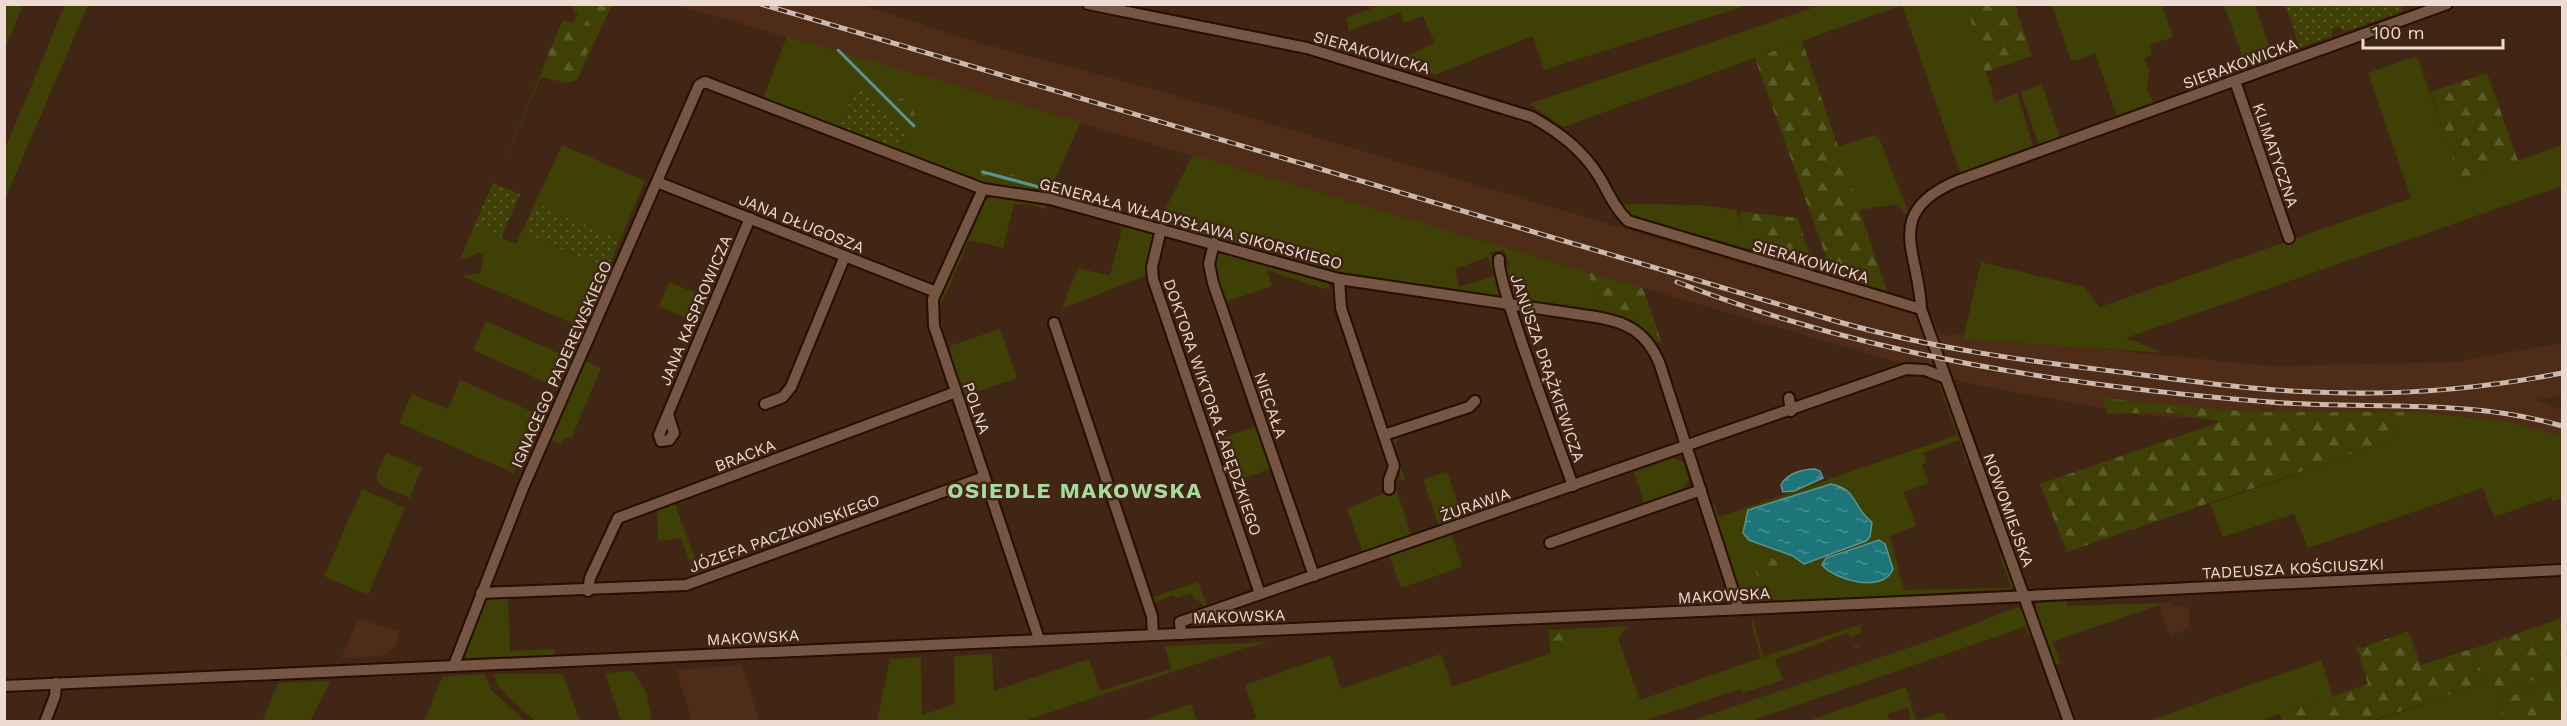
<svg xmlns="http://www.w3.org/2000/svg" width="2567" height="726" viewBox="0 0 2567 726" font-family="'Work Sans',sans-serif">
<defs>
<pattern id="forest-firs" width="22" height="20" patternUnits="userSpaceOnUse" patternTransform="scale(1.5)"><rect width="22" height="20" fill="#3e4006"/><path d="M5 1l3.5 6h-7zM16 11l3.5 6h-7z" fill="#5a5b29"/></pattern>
<pattern id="park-dots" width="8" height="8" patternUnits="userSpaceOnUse" patternTransform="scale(1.5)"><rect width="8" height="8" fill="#3e4006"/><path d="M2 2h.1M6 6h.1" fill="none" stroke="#5a5b29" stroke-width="1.8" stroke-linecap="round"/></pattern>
<pattern id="water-ripples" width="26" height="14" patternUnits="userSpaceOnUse" patternTransform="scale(1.5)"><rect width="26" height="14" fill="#1d757a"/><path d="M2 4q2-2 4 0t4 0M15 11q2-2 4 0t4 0" fill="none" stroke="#498e92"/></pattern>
</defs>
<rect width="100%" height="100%" fill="#412615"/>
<g fill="#4e2c17">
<polygon points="677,5 862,5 980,43 1157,90 1835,291 1932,316 1938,332 1951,337 1953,334 2273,366 2454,362 2562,343 2562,396 2535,400 2562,410 2562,439 2139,415 1971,384"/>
<polygon points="2171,602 2171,606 2189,607 2189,629 2170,636 2159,603"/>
<polygon points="358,619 399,631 396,644 386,655 341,659"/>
<polygon points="742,665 759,721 692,721 676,670"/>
</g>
<g fill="#3e4006" fill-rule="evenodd">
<polygon points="5,4 23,5 5,48 4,5"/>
<polygon points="1383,4 1748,5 1544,70 1533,36 1435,75 1386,65 1435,43 1423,16 1404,23 1400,12 1349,31 1346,18"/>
<polygon points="65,5 88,5 5,199 5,149"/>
<polygon points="575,5 612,5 577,80 567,83 541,77 495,183 563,20 573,24 578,13 572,11"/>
<polygon points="1821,5 1967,5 1995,102 2017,93 2033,146 1960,172 1902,5 1563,127 1529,104"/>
<polygon points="2052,5 2162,5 2173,37 2149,45 2152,55 2144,58 2149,71 2147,90 2153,102 2117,116 2095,53 2076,61 2071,60"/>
<polygon points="2224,5 2255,5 2273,58 2246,67"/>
<polygon points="787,36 1080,122 1049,195 978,184 971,180 971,176 966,177 898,153 907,134 857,84 840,127 763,98"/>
<polygon points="2417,56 2460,181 2562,145 2562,186 2126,338 2164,353 1963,339 1981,262 2084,287 2100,307 2411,198 2368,73"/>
<polygon points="2042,84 2060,137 2039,146 2021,92"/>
<polygon points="1874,135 1879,138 1908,211 1907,215 1897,204 1859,210 1858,207 1837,147"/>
<polygon points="562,145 645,181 620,240 537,204 524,233 608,269 583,328 462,276 480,273 484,256 479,252 466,259 461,258 474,226 516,244"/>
<path d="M1193,155l395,117c3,10 6,23 14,30 6,6 14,6 22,8 17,4 31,18 38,34 -14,-3 -21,-18 -34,-24 -29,-13 -75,-13 -107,-18v-7l-9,-1 -8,-25 5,-5 -5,-14 -14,2 14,39 -2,7 -165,-23 -201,-57v-7l25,6zM1488,257l6,19 -35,11 -4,-18z"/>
<polygon points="994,195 1047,203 1046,209 1026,204 1014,205 1003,248 969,240 938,312 943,328 940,329 937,324 937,302 982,202"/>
<polygon points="1620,204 1701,205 1736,210 1749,249 1634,217 1624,213"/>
<polygon points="1121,222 1154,233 1149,275 1101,293 1101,296 1100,294 1062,308 1078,268 1110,276 1122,229 1120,228"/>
<polygon points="1226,251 1323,280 1331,286 1324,289 1267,270 1272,286 1223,303 1212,267 1216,255"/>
<polygon points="669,282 710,299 699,324 659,306"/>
<polygon points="486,321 565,356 552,385 473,350"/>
<polygon points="1000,329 1017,378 964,396 950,355 950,346"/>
<polygon points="581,359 601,368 571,439 565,437 560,445 548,437"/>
<polygon points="460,380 540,415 514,473 399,423 412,394 448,409"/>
<polygon points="1941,384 1969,462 1962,467 1967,463 1959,440 1923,453 1926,463 1922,465 1929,483 1904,492 1916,526 1890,536 1904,590 2011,588 2000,556 2004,555 2014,585 2012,589 1749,603 1739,593 1711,504 1714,503 1719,517 1957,435 1939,385"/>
<polygon points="1251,401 1275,473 1272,474 1270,469 1231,483 1216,440 1256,426 1248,402"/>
<polygon points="2415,412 2509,422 2562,436 2562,498 2553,501 2551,497 2494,517 2483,488 2308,548 2294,514 2223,537 2210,504 2387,442"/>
<polygon points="1403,433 1404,436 1399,438 1394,447 1405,479 1394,482 1412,537 1363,553 1347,509 1394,489 1393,481 1401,478 1390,440"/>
<polygon points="386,453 422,468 410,498 380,485 376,475"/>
<polygon points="1673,458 1683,462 1689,479 1683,489 1644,503 1634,472"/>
<polygon points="1447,471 1463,519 1439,527 1423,480"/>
<polygon points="362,489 405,508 368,595 324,576"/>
<polygon points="674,502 701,574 695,576 681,538 658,541 657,508"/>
<polygon points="1452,535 1462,567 1401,588 1389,556"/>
<polygon points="1198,582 1208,608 1193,597 1192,593 1176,598 1174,595 1151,604 1151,598"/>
<polygon points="508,597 510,651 554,649 554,655 466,658 462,653 485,600"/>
<polygon points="2067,599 2067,606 2158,603 2159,605 2052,642 2061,663 2055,665 2036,611 2036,603"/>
<polygon points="2018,607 2026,616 2031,635 2029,636 2025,627 1751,721 1687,722 1929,641"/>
<polygon points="1751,621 1753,621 1763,657 1859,625 1862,632 1850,637 1854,647 1860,644 1861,646 1854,649 1848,633 1775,659 1783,680 1742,693 1740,689 1643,721 1247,721 1256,718 1245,685 1331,655 1341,689 1441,654 1452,687 1551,653 1548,630 1629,626 1620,635 1619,641 1640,700 1761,658"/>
<polygon points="1270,642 1245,648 1024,721 877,721 890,659 921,657 922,715 955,704 954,656 992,654 994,691 1089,659 1100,691 1171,669 1165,646"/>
<polygon points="2485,645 2499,691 2562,671 2562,679 2502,699 2499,705 2505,721 2371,722 2484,683 2474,648"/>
<polygon points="2321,660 2333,696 2259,721 2148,721"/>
<polygon points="633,671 646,692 652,721 621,721 605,673"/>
<polygon points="485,674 491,690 525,721 424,721 443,676"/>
<polygon points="493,674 563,674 580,721 535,721 499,688"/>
<polygon points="331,681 310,721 262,721 278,683"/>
<polygon points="1906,687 1916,721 1942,712 1949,721 1904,721 1911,719 1908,707 1888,714 1890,721 1808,721"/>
<polygon points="1191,704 1197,721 1141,721"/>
</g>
<g fill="url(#forest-firs)">
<polygon points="598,4 607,6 580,69 574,76 561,78 545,62 563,20 583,26"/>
<polygon points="1967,5 2015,5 2032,56 1985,72"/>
<polygon points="1802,41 1887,291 1833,276 1755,58"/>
<polygon points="2487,73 2518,161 2460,181 2430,92"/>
<path d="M902,98c9,5 15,14 12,25l-5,3 -14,-6 -7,-11 1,-5z"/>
<polygon points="987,167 1020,177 1023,184 1002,183 983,176 980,171"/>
<polygon points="1744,212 1798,218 1812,263 1806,266 1749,249 1739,218 1740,213"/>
<path d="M1588,272l55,16 19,56c-7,-16 -21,-30 -38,-34 -8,-2 -16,-2 -22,-8 -8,-7 -11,-20 -14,-30z"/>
<polygon points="2103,398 2249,412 2415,412 2387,442 2067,552 2040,484 2220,422 2164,412 2107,414"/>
<polygon points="1761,559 1774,559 1779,565 1776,573 1769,577 1759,577 1754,571 1754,564"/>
<polygon points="2562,618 2562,671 2499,691 2494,689 2487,669 2490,664 2485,645"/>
<path d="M1583,631l4,3c-8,9 -23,17 -34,11v-6l6,-6z"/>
<polygon points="2408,631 2421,665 2474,648 2484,683 2371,721 2283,721 2280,714 2368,684 2356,646 2362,648"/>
<polygon points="2562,679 2562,721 2505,721 2499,704 2502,699"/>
</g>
<g fill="url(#park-dots)">
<polygon points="2285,5 2401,5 2403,11 2344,32 2339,27 2332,29 2332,36 2300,48"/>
<polygon points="857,84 861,84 907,134 899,150 840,127"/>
<polygon points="493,183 520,194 501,238 474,226"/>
<polygon points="536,203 620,240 608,269 523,233"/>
</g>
<g fill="url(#water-ripples)" stroke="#5c9494" stroke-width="1.5">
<path d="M1815,469l5,2 3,7 -29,13 -11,1 -2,-7c6,-12 22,-16 34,-16z"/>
<path d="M1831,484c27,5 22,25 41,38l-2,15 -4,4 -62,23 -11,-8 -44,-16 -6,-7 5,-23z"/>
<path d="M1879,540l6,4 8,25c-10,25 -58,11 -71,-4l4,-7z"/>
</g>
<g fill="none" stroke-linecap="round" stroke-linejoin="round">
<g stroke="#5c9494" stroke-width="3">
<polyline points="838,50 914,126"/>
<polyline points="983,172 1050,190"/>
</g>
<defs>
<g id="minor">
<path d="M1088,4l219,44 225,69c28,16 51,33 68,61 9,16 15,30 28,43l293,88"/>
<polyline points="2235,81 2289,238"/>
<polyline points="657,182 936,292"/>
<polyline points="983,189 933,299 934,326 1039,639"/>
<polyline points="1161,229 1152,267 1153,279 1260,594"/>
<polyline points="1214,243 1209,264 1213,283 1314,576"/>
<path d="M1499,259c-4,19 63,195 74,227"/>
<polyline points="1339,279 1341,308 1394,466 1389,480 1389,489"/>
<polyline points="1054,323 1152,616 1153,635"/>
<polyline points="1789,398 1791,411"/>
<polyline points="765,404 783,397 791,387 845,256"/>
<polyline points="668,414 674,433 669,440 661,441 659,435 750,218"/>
<polyline points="1384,435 1469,407 1475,401"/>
<polyline points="1550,543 1701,490"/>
<polyline points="588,591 590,578 618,518 956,392"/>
<polyline points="481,593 686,585 984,477"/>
<polyline points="1181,634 1180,622 1906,369 1925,370 1946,378"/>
<path d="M454,665l69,-177 176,-403 6,-3 278,107 67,10 289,80 257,38c31,5 50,15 63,45l80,247"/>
<polyline points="4,686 1924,601 2562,570"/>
<polyline points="45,722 55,696 56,683"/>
<path d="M2069,722l-148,-413c-1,-55 -40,-96 36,-128l490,-177"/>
</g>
</defs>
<use href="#minor" stroke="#270e01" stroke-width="14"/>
<use href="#minor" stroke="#755644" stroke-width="10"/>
<defs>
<g id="rail">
<path d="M761,4l1078,318c92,26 186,39 281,50 64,8 129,18 194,20 83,4 167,-3 248,-19"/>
<path d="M1677,282c189,74 391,104 593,120 98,8 197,-4 292,24"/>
</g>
</defs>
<use href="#rail" stroke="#cdb8ad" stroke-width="5"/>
<use href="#rail" stroke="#412615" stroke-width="3" stroke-dasharray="9" stroke-linecap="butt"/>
</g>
<g text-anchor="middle" stroke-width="5" stroke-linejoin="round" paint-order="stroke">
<g font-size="16" fill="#eedbd1" stroke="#412615">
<text transform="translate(1372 52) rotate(16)" y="6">SIERAKOWICKA</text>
<text transform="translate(2240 63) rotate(-20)" y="6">SIERAKOWICKA</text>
<text transform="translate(2276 155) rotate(71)" y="6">KLIMATYCZNA</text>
<text transform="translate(802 223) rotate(22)" y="6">JANA DŁUGOSZA</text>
<text transform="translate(1191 223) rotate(15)" y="6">GENERAŁA WŁADYSŁAWA SIKORSKIEGO</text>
<text transform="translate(1811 261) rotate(16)" y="6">SIERAKOWICKA</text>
<text transform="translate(695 310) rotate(-67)" y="6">JANA KASPROWICZA</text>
<text transform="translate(561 364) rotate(-66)" y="6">IGNACEGO PADEREWSKIEGO</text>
<text transform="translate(1548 368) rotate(71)" y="6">JANUSZA DRĄŻKIEWICZA</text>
<text transform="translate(1271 405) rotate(71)" y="6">NIECAŁA</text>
<text transform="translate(1213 407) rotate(71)" y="6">DOKTORA WIKTORA ŁABĘDZKIEGO</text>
<text transform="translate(977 408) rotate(71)" y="6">POLNA</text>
<text transform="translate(745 455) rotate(-21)" y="6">BRACKA</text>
<text transform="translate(1475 504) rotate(-19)" y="6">ŻURAWIA</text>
<text transform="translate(2009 510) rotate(70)" y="6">NOWOMIEJSKA</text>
<text transform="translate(784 533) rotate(-20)" y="6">JÓZEFA PACZKOWSKIEGO</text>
<text transform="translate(2293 568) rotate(-3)" y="6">TADEUSZA KOŚCIUSZKI</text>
<text transform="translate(1724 595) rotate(-3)" y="6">MAKOWSKA</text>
<text transform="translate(1239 616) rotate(-2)" y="6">MAKOWSKA</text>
<text transform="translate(753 637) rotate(-3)" y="6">MAKOWSKA</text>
</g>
<g font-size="22" font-weight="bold" letter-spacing="1.5" fill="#a6db9d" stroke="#412615">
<text x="1075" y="498">OSIEDLE MAKOWSKA</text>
</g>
</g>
<rect width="2567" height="726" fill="none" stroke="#eedbd1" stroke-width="12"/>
<path d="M2363 39v9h140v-9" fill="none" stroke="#eedbd1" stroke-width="3"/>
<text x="2372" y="39" font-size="18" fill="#eedbd1" stroke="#412615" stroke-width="4.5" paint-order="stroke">100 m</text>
</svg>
